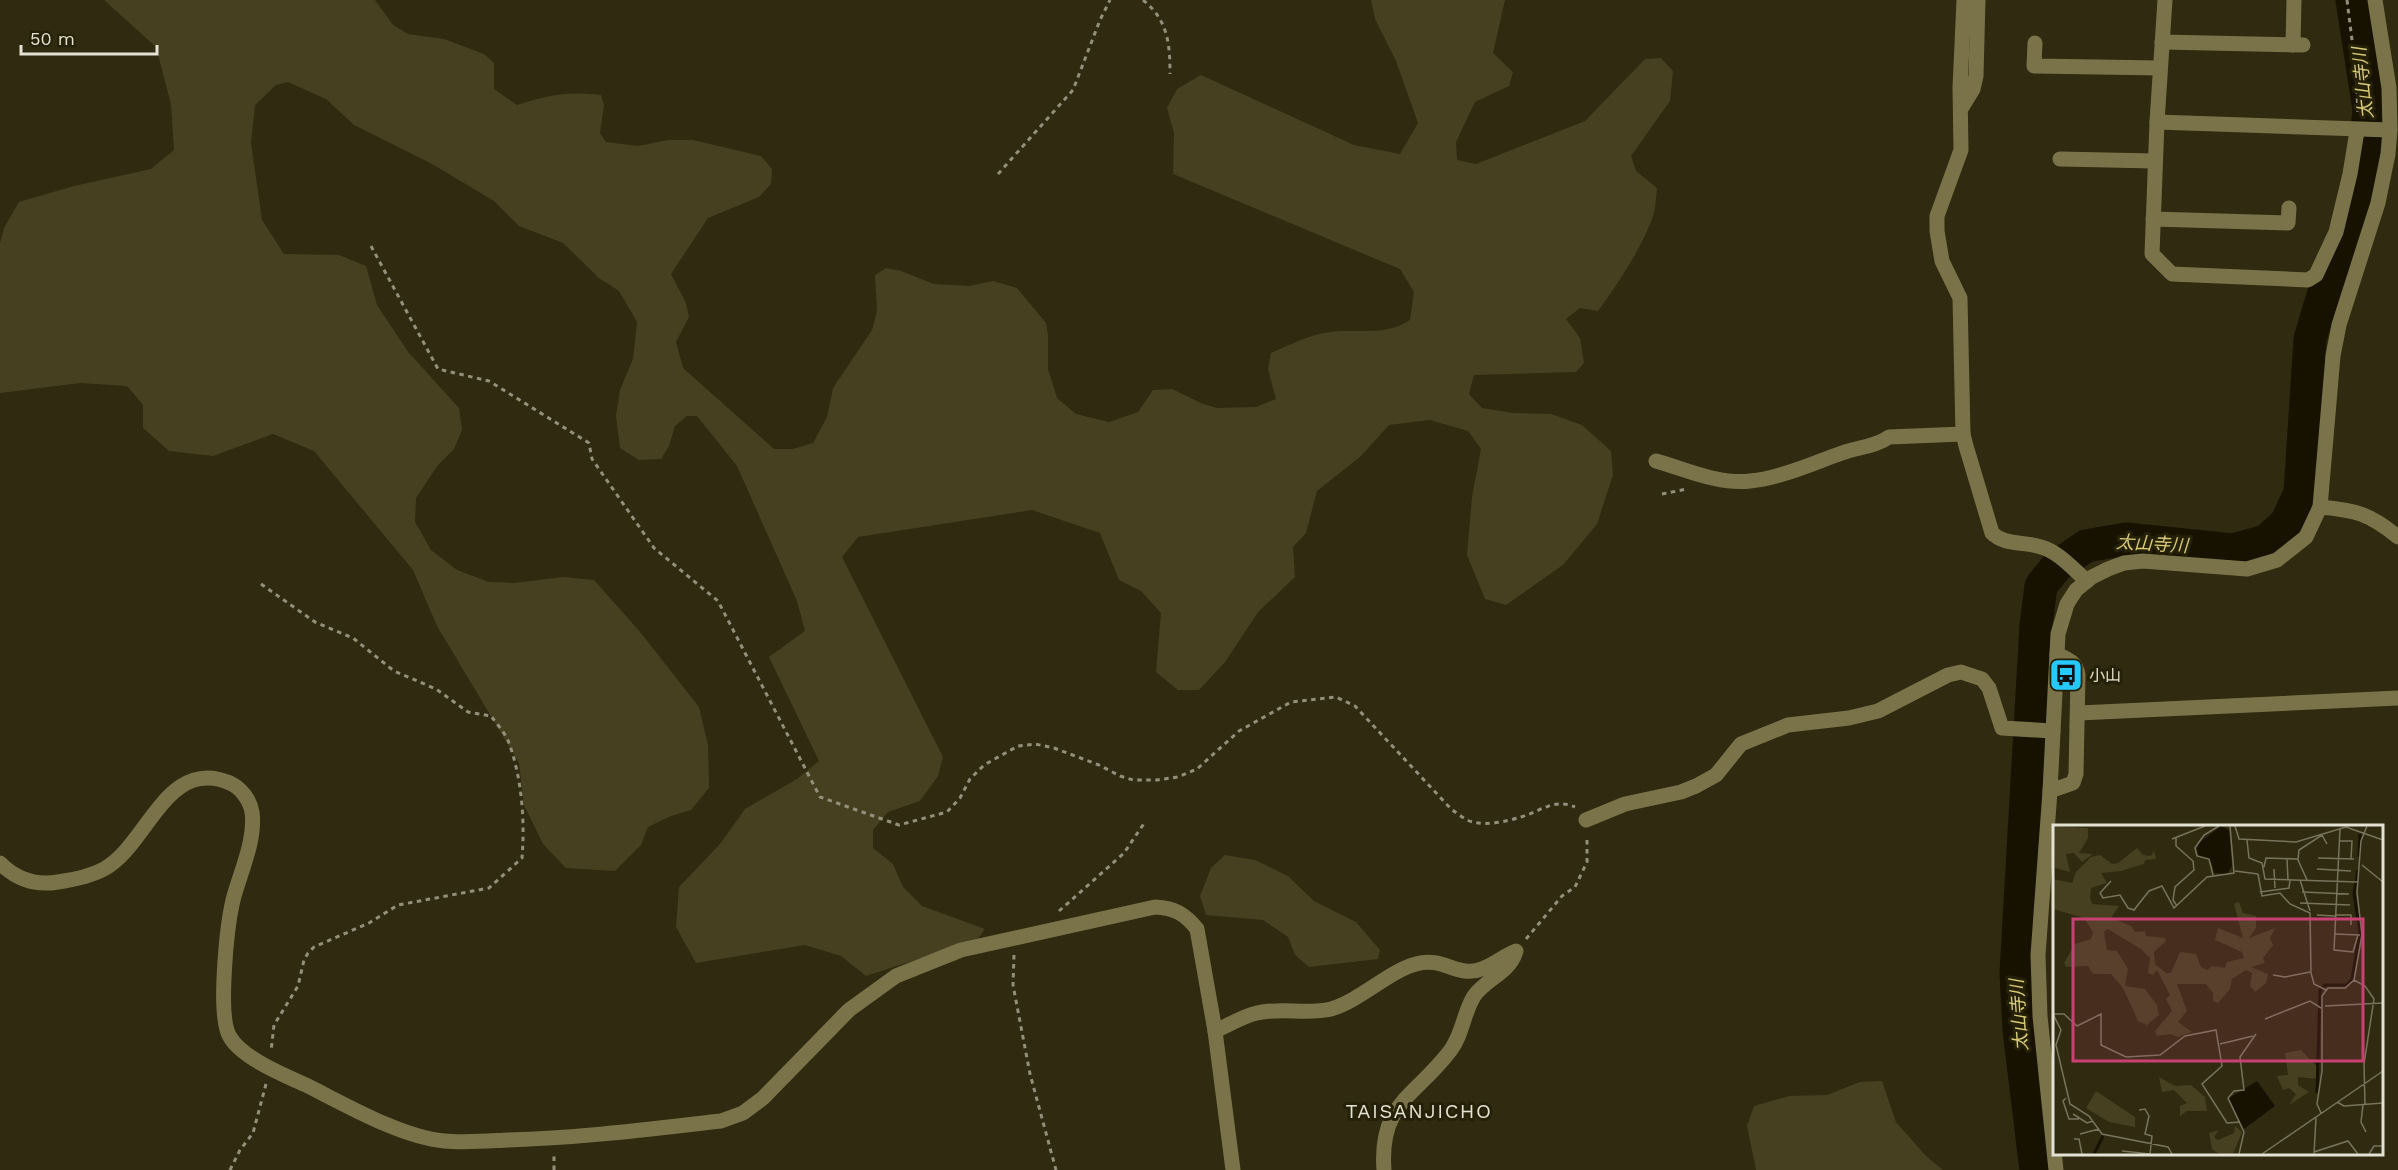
<svg xmlns="http://www.w3.org/2000/svg" width="2398" height="1170" viewBox="0 0 2398 1170" font-family="'Work Sans','Noto Sans JP',sans-serif">
<rect width="100%" height="100%" fill="#2f2a10"/>
<g fill="#464020">
<path d="M104,0h271l18,25 15,9 36,5 40,15 10,9v26l23,16c31,-10 50,-14 84,-10l3,10 -4,28 6,9 32,4 30,-6h25l68,16 11,13 -1,15 -12,13 -51,21 -37,56 15,29 3,14 -13,25 7,26 91,81h19l20,-6 14,-26 6,-29 39,-58 5,-19 -2,-36 11,-7 15,3 33,13 35,2 24,-5 24,7 29,35 2,13v33l9,29 19,16 33,8 29,-10 15,-22 19,-1 31,15 14,4 39,-1 20,-8 -8,-30 3,-16c17,-7 35,-17 53,-20 29,-6 60,5 86,-13l4,-28 -14,-23 -227,-95 1,-41 -7,-25 10,-19 24,-14 153,70 46,9 18,-31 -22,-62 -21,-42 -4,-19h134l-12,53 20,19 -4,14 -34,16 -19,40 1,18 19,4 109,-43 60,-62 16,-1 12,13 -3,30 -39,55 5,15 21,17c-1,8 -1,16 -3,24 -7,28 -38,75 -56,99l-18,-3 -14,11 14,19 4,25 -8,9 -102,3 -5,19 13,14 31,5 38,1 31,11 29,26 2,24 -16,49 -34,41 -57,40 -21,-6 -18,-44 5,-58 9,-48 -13,-18 -38,-11 -41,5 -28,31 -44,35 -11,42 -13,14 2,30 -37,35 -33,50 -26,28h-21l-22,-18 5,-59 -20,-22 -22,-11 -19,-47 -68,-23 -174,27 -16,20 101,200 -5,19 -18,25 -32,11 -15,18v18l20,16 10,23 19,19 63,23 -8,11 -111,36 -25,-20 -36,-11 -109,18 -20,-36 3,-40 41,-43 25,-35 52,-30 22,-18 -50,-104 36,-26 -8,-30 -60,-135 -40,-50h-10l-12,10 -6,20 -8,13 -22,1 -19,-12 -4,-32 4,-26 13,-31 4,-37 -18,-31 -20,-13 -36,-35 -44,-17 -25,-25 -62,-37 -78,-39 -28,-26 -38,-17 -12,3 -21,20 -4,38 11,77 22,34 55,1 27,11 11,39 32,48 50,55 3,22 -8,19 -16,16 -22,33 -1,24 16,28 26,20 32,12 25,1 49,-6 31,3 47,53 58,74 9,38 1,43 -18,22 -20,6 -23,11 -7,18 -26,26 -49,-3 -23,-24 -19,-39 -5,-42 -82,-137 -24,-56 -99,-119 -41,-17 -60,22 -44,-5 -26,-23v-23l-16,-19 -47,-3 -80,10v-150l4,-15 15,-26 55,-16 77,-17 23,-19 -3,-46 -15,-57z"/>
<polygon points="1225,855 1255,860 1288,876 1314,901 1356,922 1380,950 1378,959 1309,967 1295,955 1288,937 1263,920 1206,915 1200,896 1211,868"/>
<polygon points="1882,1081 1896,1122 1926,1156 1943,1170 1756,1170 1747,1126 1754,1106 1789,1096 1827,1095 1860,1082"/>
</g>
<g fill="none" stroke-linecap="round" stroke-linejoin="round">
<polyline stroke="#171200" stroke-width="33" points="2036,1170 2019,1030 2016,973 2036,625 2041,586 2057,566 2086,546 2126,539 2233,550 2266,541 2286,523 2300,493 2310,339 2325,289 2354,208 2365,151 2369,110 2352,0"/>
<g stroke="#928f7a" stroke-width="3" stroke-dasharray="4.5 4.5" stroke-linecap="butt">
<path d="M1143,0c25,20 27,44 27,74"/>
<polyline points="2347,0 2356,72 2358,115"/>
<polyline points="998,174 1073,90 1100,20 1110,0"/>
<path d="M371,246l67,123 51,12 100,62 3,16 62,89 64,53 102,196 79,28 48,-13 13,-14 10,-19 14,-14 34,-19 17,-2 19,4 45,17 21,11 13,4h24l21,-3 19,-8 42,-38 52,-29 45,-5 19,9 97,104c7,4 14,11 21,12 14,4 35,-1 48,-5 20,-6 33,-19 54,-10"/>
<polyline points="1662,494 1687,489"/>
<path d="M261,584l54,38 38,16 41,33 42,18 32,23 23,4c6,8 15,18 18,27 13,36 16,78 13,115l-33,30 -91,17 -29,18 -55,24 -6,6 -4,7 -6,26 -24,39 -3,26"/>
<polyline points="1059,911 1124,853 1145,822"/>
<polyline points="1526,939 1562,896 1575,887 1587,862 1587,836"/>
<polyline points="1014,955 1013,985 1030,1074 1056,1170"/>
<polyline points="230,1170 240,1150 253,1133 266,1084"/>
<polyline points="554,1170 554,1154"/>
</g>
<g stroke="#7a7349" stroke-width="15">
<path d="M1964,0l-4,88 1,62 -24,66v15l5,30 18,37 3,136 3,12 26,87c13,13 32,8 49,14 18,5 32,22 46,34"/>
<polyline points="2165,0 2157,122 2152,254 2172,274 2308,280 2316,275 2336,232 2350,174 2357,131"/>
<polyline points="2162,42 2303,45"/>
<polyline points="2035,43 2034,66 2160,68"/>
<polyline points="2293,45 2294,0"/>
<polyline points="1962,107 1973,89 1976,76 1978,0"/>
<polyline points="2157,122 2390,130"/>
<polyline points="2060,159 2155,161"/>
<polyline points="2153,219 2288,223 2289,208"/>
<path d="M1656,461c29,8 63,24 94,20 31,-3 63,-18 92,-28 16,-6 33,-6 47,-16l74,-3"/>
<path d="M2320,507c36,3 50,7 78,30"/>
<polyline points="2079,713 2398,698"/>
<path d="M2050,791l23,-8 3,-9 2,-99c-2,-13 -10,-16 -21,-21"/>
<polyline points="1586,820 1625,804 1681,792 1696,786 1716,775 1741,744 1788,725 1849,718 1878,711 1948,675 1961,672 1982,679 1989,688 2002,728 2053,731"/>
<path d="M0,863c16,16 35,23 58,19 14,-2 33,-6 46,-13 44,-24 62,-113 126,-86 11,5 20,17 22,29 4,28 -12,61 -19,88 -6,26 -16,117 -3,137 12,21 54,38 76,48 40,20 95,52 138,56 21,2 44,0 64,-1 72,-2 142,-11 213,-19l22,-8 20,-15 86,-88 47,-34 65,-26 194,-43c20,1 30,7 42,22l18,102 18,139"/>
<path d="M1215,1031c14,-6 28,-15 42,-18 24,-6 50,2 74,-4 30,-9 58,-38 85,-45 21,-6 33,5 49,7 19,3 35,-14 51,-20"/>
<path d="M1384,1170c-5,-67 31,-73 66,-119 13,-17 13,-37 24,-55 11,-16 35,-24 41,-42"/>
<polyline points="2056,1170 2040,1016 2038,955 2050,791 2058,634 2067,604 2076,590 2092,577 2108,569 2124,563 2143,561 2247,569 2277,560 2306,537 2320,507 2333,356 2339,325 2378,203 2388,154 2390,130 2389,88 2375,0"/>
</g>
</g>
<defs>
<symbol id="bus-square" viewBox="-11 -11 22 22"><rect x="-9" y="-9" width="18" height="18" rx="4" fill="#25c9fe" stroke="#252107"/><path d="M-5-6H5V4H4V6H2V4H-2V6H-4V4H-5ZM-3.5-4V0h7V-4ZM-3.5 1.2v1.5H-2V1.2ZM2 1.2v1.5H3.5V1.2Z" fill="#111"/></symbol>
</defs>
<g fill-rule="evenodd">
<use href="#bus-square" x="2047" y="656" width="38" height="38"/>
</g>
<g text-anchor="middle" stroke-width="6" stroke-linejoin="round" paint-order="stroke">
<g font-size="16" fill="#e3e1d1" stroke="#252107" text-anchor="start">
<text x="2089" y="681">小山</text>
</g>
<g font-size="18" font-style="italic" fill="#dacb79" stroke="#252107">
<text transform="translate(2363 83) rotate(-96)" y="6">太山寺川</text>
<text transform="translate(2152 544) rotate(3)" y="6">太山寺川</text>
<text transform="translate(2019 1015) rotate(-94)" y="6">太山寺川</text>
</g>
<g font-size="20" letter-spacing="1.5" fill="#e3e1d1" stroke="#252107">
<text x="1419" y="1118">TAISANJICHO</text>
</g>
</g>
<g transform="translate(2053 825)">
<rect width="330" height="330" fill="#2f2a10"/>
<path d="M0,1l35,2v10l-9,15 14,1 -11,8 -8,-9 -8,1 4,18 -15,-4zM84,23l6,7 8,1 3,-5 2,8 -11,1 -1,4 -23,7 -20,2 6,10 -16,5 -1,10 2,6 27,2 -8,12 20,8 4,6 10,-1 1,5 19,2 1,3 -12,11 1,12 11,9h5l9,-21 16,2 5,13 6,3 5,-4 13,2 2,-6 17,-4 -2,-6 -27,-12 3,-12 25,10 -9,-34 5,-2 4,11 13,3v12l-7,10 26,-10 -5,10 3,7 -10,13 2,5 -14,4 17,7 -2,9 -11,9 -5,-6 2,-13 -6,-3 -14,9 -2,10 -12,14 -5,-2v-8l-7,-9h-29l10,27 -9,11 14,10 -14,5 -8,-3 -13,2 -2,-5 17,-20 -6,-12 4,-4 -13,-25 -4,5 -5,-2 2,-15 -9,-9 -33,-20 -4,3 3,18 10,1 11,18 -3,17 20,3 12,16 2,10 -12,10 -9,-4 -15,-33 -12,-14h-18l-5,-8 -22,1 -2,-4 11,-19 16,-5 2,-7 -9,-14 -31,-9v-30l19,4 4,-11 15,-15 9,-2 12,9 6,-1zM248,225l17,18 -1,11 -19,-2v8l11,7 -20,13 7,-11 -7,-6 -6,2 -6,-14 11,-1 -3,-22zM106,252l16,9 16,-1 14,12 2,14h-20l-7,5v-10l7,-3 -13,-13 -12,2zM43,266l39,26v10l-26,-5 -23,-14zM182,301l7,6 -9,22h-14l-7,-5 -3,-16 10,-3 -5,7 4,3 16,-7z" fill="#464020"/>
<path d="M168,1l8,4 3,36 -5,8 -13,-1 -3,-12 -13,-6 -2,-10zM204,256l18,25 -31,23 -15,-31z" fill="#171200"/>
<path fill="none" stroke="#171200" stroke-width="3" d="M306,32l1,-23M264,268l3,-103 5,-5h22l5,-6 8,-47 -6,-38 4,-24M41,329l9,-18"/>
<path fill="none" stroke="#77735d" stroke-width="1.5" d="M182,1l4,13 57,3 50,-15 37,13M287,4l-6,121 19,2 5,-17M123,12v9l17,15 1,9 -19,17 -2,13 4,6M119,14l33,-13M194,15l2,18 13,5 3,16 93,3M287,16h12l-1,18M234,33l1,22M265,33l36,1M309,40l21,17M211,42l2,-9 32,1M221,44l1,19M264,44l34,2M182,46l23,3M205,49l4,22 18,-3 10,11 20,9 1,60 3,11 12,6M160,50l-4,-16 -12,-3 -2,-8 9,-13 15,-9M247,55l10,31M254,55l-9,-20 1,-10 23,-15 5,9M58,56l-11,12 3,5 17,-3 8,13 6,2 15,-19 13,-5 12,22 33,-31 27,-4 -4,-47M207,67l29,-4 1,-8M249,67l47,2M247,78l50,2M264,90l18,1M282,90h16v10M281,109l26,1M220,150l12,2 25,-5M301,155l11,6 9,13 -10,65 1,41M272,181l58,-3M0,189h11l13,12 24,-12v31l25,12 34,-2 25,-19 31,-6 6,36 -20,18 25,39 13,-1M0,189l8,16 -5,15 14,59 19,12 13,18 66,13 4,7M212,194l45,-18 11,7M167,219l33,-8M13,273l-3,3 6,18h10M284,277l7,4 39,-3M310,280l-2,17 5,10M86,285l6,-1 4,7 -4,18 7,2 -2,18M268,288l-4,-9 5,-33v-75l6,-8h17l9,-8 8,-45 -5,-43 4,-51 6,-15M20,289l14,9 6,-2M27,309l19,-5M21,314h5l3,15M69,326l28,3M261,327l34,-11 10,13M186,329l5,-22 -16,-34 6,-7 10,-1 -4,-33 16,-23M209,329l121,-83M261,329l2,-36M316,329l5,-8h9"/>
<path fill="#c94073" fill-opacity="0.15" stroke="#c94073" stroke-width="3" d="M20,94h290v142h-290z"/>
<rect width="330" height="330" fill="none" stroke="#e3e1d1" stroke-width="3"/>
</g>
<path d="M21 45v9h136v-9" fill="none" stroke="#e3e1d1" stroke-width="3"/>
<text x="30" y="45" font-size="18" fill="#e3e1d1" stroke="#252107" stroke-width="4.5" paint-order="stroke">50 m</text>
</svg>
